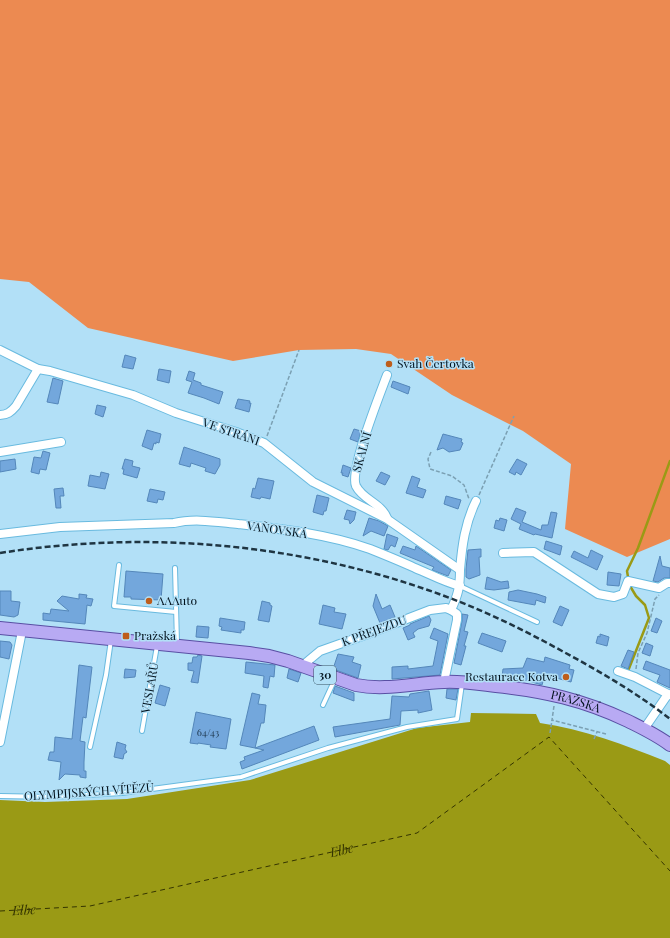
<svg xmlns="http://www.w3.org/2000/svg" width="670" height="938" viewBox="0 0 670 938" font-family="'Playfair Display',serif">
<rect width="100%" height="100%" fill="#b2e0f7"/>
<polygon fill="#ec8a51" points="0,0 670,0 670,539 627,557 565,529 571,464 523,431 452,395 391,354 356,349 299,350 233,361 88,328 29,282 0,279"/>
<path fill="#9a9a15" d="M471,713l65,1 4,9c43,6 85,22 125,38l5,4v173h-670v-138l45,2 82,-3 123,-19 167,-52 53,-6z"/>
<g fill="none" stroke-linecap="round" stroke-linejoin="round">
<g stroke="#9a9a15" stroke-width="2.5">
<polyline points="628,577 627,571 638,548 670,461"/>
<polyline points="628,671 649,618 645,605 636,596 630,586"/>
</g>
<path stroke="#343401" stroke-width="1" stroke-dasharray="5 4" stroke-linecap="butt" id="s1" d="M0,911l90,-5 327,-73 132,-96 121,134"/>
</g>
<g fill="#73a7dc" stroke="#5487ba">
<polygon points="125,355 136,358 133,369 122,367"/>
<polygon points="159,369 171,371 169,383 157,380"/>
<polygon points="189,371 195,373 193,380 201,383 201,385 223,392 219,404 204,398 188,393 192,382 186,380"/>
<polygon points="53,378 63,381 58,404 47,402"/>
<polygon points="393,381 410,387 408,394 391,387"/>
<polygon points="238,399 250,401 249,403 251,403 249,412 235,408"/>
<polygon points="97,405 106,407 103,417 95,414"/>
<polygon points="354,429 361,431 358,442 350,439"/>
<polygon points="147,430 161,434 159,443 156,442 156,444 154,443 152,450 142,446"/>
<polygon points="443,434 462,439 461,442 463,443 460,450 449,452 443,448 437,450"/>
<polygon points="184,447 220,459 220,465 215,474 205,471 206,468 191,463 190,467 179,464"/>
<polygon points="43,451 50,453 46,470 40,469 39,474 31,472 34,457 41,458"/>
<polygon points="15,459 16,469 0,472 0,461"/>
<polygon points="125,459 133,461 132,466 140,468 137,478 123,474 124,469 122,469"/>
<polygon points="517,459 527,464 521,475 516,472 515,475 509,472"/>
<polygon points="343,465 351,468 348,477 342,475 343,473 341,473"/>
<polygon points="101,472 109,474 105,489 88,486 90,475 100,477"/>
<polygon points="381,472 390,476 385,485 376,481"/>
<polygon points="412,476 420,479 417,487 426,490 423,498 406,493"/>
<polygon points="258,478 274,481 270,499 261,497 260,499 251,497 253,488 255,489"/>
<polygon points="63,488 64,496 60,496 61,508 56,508 54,489"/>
<polygon points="150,489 165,492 163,500 158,499 157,503 147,501"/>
<polygon points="317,495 329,498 326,511 324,511 323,515 313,512"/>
<polygon points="446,496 461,500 458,509 444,504"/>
<polygon points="516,508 526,512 522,522 541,530 542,525 548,525 551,512 557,513 552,538 535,534 534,535 519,529 521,524 511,519"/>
<polygon points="347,510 356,512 354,520 350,524 349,520 344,519"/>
<polygon points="369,518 379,521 388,526 384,536 371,531 363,536"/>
<polygon points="500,518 507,520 504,531 494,528 496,520 499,521"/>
<polygon points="387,534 398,538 395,547 391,545 388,550 384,549"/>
<polygon points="546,541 562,546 560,555 544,549"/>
<polygon points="403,546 415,550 416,546 451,570 448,576 432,570 434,567 400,553"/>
<polygon points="481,549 481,557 479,557 480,575 469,579 466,577 466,569 468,550"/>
<polygon points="591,550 603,556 597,570 571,557 574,551 588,558"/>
<polygon points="660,556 662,566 670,568 670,578 664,578 658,582 653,581"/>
<polygon points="126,571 163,574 161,600 131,599 131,597 124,597"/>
<polygon points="608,572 621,574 619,586 607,585"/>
<polygon points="487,577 501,582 508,581 509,588 494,590 485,589"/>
<polygon points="518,590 537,594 546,597 545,603 536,600 535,605 508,600 509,592"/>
<polygon points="0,591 11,591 11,601 20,602 18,615 14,617 0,615"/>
<polygon points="79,594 87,595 86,598 93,599 91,606 87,605 85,624 43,620 43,613 50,614 51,609 69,611 57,601 62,596 79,599"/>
<polygon points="376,594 382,609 390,605 395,617 380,623 373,606"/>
<polygon points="262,601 270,603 270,605 272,606 269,622 258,620"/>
<polygon points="323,605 335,608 334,612 346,614 342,629 319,624"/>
<polygon points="560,606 569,610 562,626 553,622"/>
<polygon points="462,614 468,615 464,631 468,632 464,646 466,646 461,665 454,663 462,621"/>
<polygon points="429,616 431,620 429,626 418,629 413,633 415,637 408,640 403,628 410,625 410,624"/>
<polygon points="220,618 245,622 244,630 241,630 241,633 221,630 222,627 219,626"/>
<polygon points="656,618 662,621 657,633 651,631"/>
<polygon points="197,626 209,627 208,638 196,637"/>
<polygon points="434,628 448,634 440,675 392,679 392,667 408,666 408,669 433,666 438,641 430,638"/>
<polygon points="482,633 506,641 502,652 478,643"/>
<polygon points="600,634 609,637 607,646 596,643 598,636 600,637"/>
<polygon points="0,641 10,642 12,645 9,659 0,657"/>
<polygon points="646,643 653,646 650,656 642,653"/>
<polygon points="628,650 634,652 628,669 621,666"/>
<polygon points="338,654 354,657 352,662 361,665 358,678 333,669"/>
<polygon points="198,655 202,656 198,683 191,682 194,671 188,670 188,663 192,663 193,657 197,657"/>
<polygon points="545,657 570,665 569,669 574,670 571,682 545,675 542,685 522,679 521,681 512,680 512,678 502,677 503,669 523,668 527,658 544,662"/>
<polygon points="646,661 670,670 670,688 657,682 660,675 643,669"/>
<polygon points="246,662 275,665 274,677 270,676 268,688 263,687 264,676 245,673"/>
<polygon points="79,665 92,667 86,718 83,717 80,741 85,742 84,762 84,771 86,771 86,778 80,777 80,775 65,774 59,780 61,762 48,760 50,752 54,752 55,737 72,739"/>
<polygon points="125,669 136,670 135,677 124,678"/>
<polygon points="289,669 301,673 298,682 287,678"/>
<polygon points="160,685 170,688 165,706 155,703"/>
<polygon points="335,686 354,693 354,701 333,693"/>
<polygon points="447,689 458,689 456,700 446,698"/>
<polygon points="429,691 432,710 418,713 418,710 401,711 400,725 335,737 333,727 390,719 392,696 409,697 410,694"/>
<polygon points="252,693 260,695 258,704 266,705 264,723 261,723 255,748 240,745"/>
<polygon points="196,712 231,719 226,749 210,747 211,745 198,743 198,744 190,743"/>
<polygon points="314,726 319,740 242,769 240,762 245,760 244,757 264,750 255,748"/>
<polygon points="117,742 126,745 125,749 127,752 124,754 123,759 114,757"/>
</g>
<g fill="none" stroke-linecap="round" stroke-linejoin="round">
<defs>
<g id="lane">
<polyline points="119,565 114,606 176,612"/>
<polyline points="175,568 177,643"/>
<polyline points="460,586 537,622"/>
<polyline points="323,705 335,679"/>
<polyline points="142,731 157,646"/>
<polyline points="90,747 106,675 111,640"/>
<polyline points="0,796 51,797 122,793 241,777 328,748 407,727 457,719 462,684"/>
</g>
<g id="street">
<path d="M0,350l38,19 12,2 83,24 43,18 60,19 28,11 49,39 74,37 73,51c0,17 -2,25 -9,40"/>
<path d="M0,415c7,0 11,-3 16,-9l22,-37"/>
<polyline points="0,452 61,442"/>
<path d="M387,518c-6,-15 -24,-18 -31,-32 -7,-15 24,-92 31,-111"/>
<path d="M0,534l60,-7 114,-4c21,-5 43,-1 64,1 44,5 90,10 132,25 15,6 30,12 45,19 15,6 29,14 45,18"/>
<polyline points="503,553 534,552 598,594 614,597 623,594 628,581 659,588 667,583 670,583"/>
<path d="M460,570c2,-24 5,-47 16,-69"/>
<polyline points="302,666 320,651 365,635 430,610 446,608 451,610 457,614 457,620 444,682"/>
<polyline points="618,671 635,677 670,695"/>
<polyline points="644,729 668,694"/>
<polyline points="0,742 22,631"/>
</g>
<g id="primary">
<path id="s2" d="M0,628l249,25 20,3 19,5 68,24c29,6 58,-2 88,-3 17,-1 35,2 52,4 48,5 88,14 132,35 14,7 29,14 42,24"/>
</g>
</defs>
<use href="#lane" stroke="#69badf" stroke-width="6"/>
<use href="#street" stroke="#69badf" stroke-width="10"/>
<use href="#primary" stroke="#594fa3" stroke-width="14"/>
<g stroke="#7ba0b3" stroke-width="1.5" stroke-dasharray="4 2" stroke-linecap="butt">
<polyline points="267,436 299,350"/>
<polyline points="431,452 428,459 430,469 452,476 464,485 469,499"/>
<polyline points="479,495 514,416"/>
<polyline points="636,669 638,653 647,633 655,599 659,595"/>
<polyline points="554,706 552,720 606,734"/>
<polyline points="550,733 552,720"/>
<polyline points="594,739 597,732"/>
</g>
<use href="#lane" stroke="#fff" stroke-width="4"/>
<use href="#street" stroke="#fff" stroke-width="8"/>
<use href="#primary" stroke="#b8aaf3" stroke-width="12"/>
<path stroke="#1f3542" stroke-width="2.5" stroke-dasharray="6 3" stroke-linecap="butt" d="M0,553c146,-23 299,-10 439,41 42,15 83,35 123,57 37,20 75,42 108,68"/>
</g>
<g fill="#be5d1b" stroke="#b2e0f7" stroke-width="1.5">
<circle cx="389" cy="364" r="4"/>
<circle cx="149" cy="601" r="4"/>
<rect x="122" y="632" width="8" height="8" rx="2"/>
<circle cx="566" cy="677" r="4"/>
</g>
<g text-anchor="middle" stroke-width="3" stroke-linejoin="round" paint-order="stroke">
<g font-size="10" fill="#1d364c">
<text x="208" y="736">64/43</text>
</g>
<rect fill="#b2e0f7" stroke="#354f5e" stroke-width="1" x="314" y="666" width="22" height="18" rx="3"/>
<g font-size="11" font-weight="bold" fill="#00111c">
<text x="325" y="679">30</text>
</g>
<g font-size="12" fill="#00111c" stroke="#b2e0f7" text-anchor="start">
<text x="397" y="368">Svah Čertovka</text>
<text x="157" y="605">AAAuto</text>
<text x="134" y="640">Pražská</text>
<text x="558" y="681" text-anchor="end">Restaurace Kotva</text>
</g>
<g font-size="12" fill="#00111c" stroke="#b2e0f7">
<text transform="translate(231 432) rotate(19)" y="4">VE STRÁNI</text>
<text transform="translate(362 452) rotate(-74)" y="4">SKALNÍ</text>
<text transform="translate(277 530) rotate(8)" y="4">VAŇOVSKÁ</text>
<text transform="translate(374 631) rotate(-20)" y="4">K PŘEJEZDU</text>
<text transform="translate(150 688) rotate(-80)" y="4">VESLAŘŮ</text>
<text dy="4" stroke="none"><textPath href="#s2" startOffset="584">PRAŽSKÁ</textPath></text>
<text transform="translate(89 792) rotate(-4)" y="4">OLYMPIJSKÝCH VÍTĚZŮ</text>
</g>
<g font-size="13" font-style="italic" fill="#343401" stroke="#b2e0f7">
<text dy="5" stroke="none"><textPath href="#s1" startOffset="348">Elbe</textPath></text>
<text dy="5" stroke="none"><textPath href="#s1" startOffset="24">Elbe</textPath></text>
</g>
</g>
</svg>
